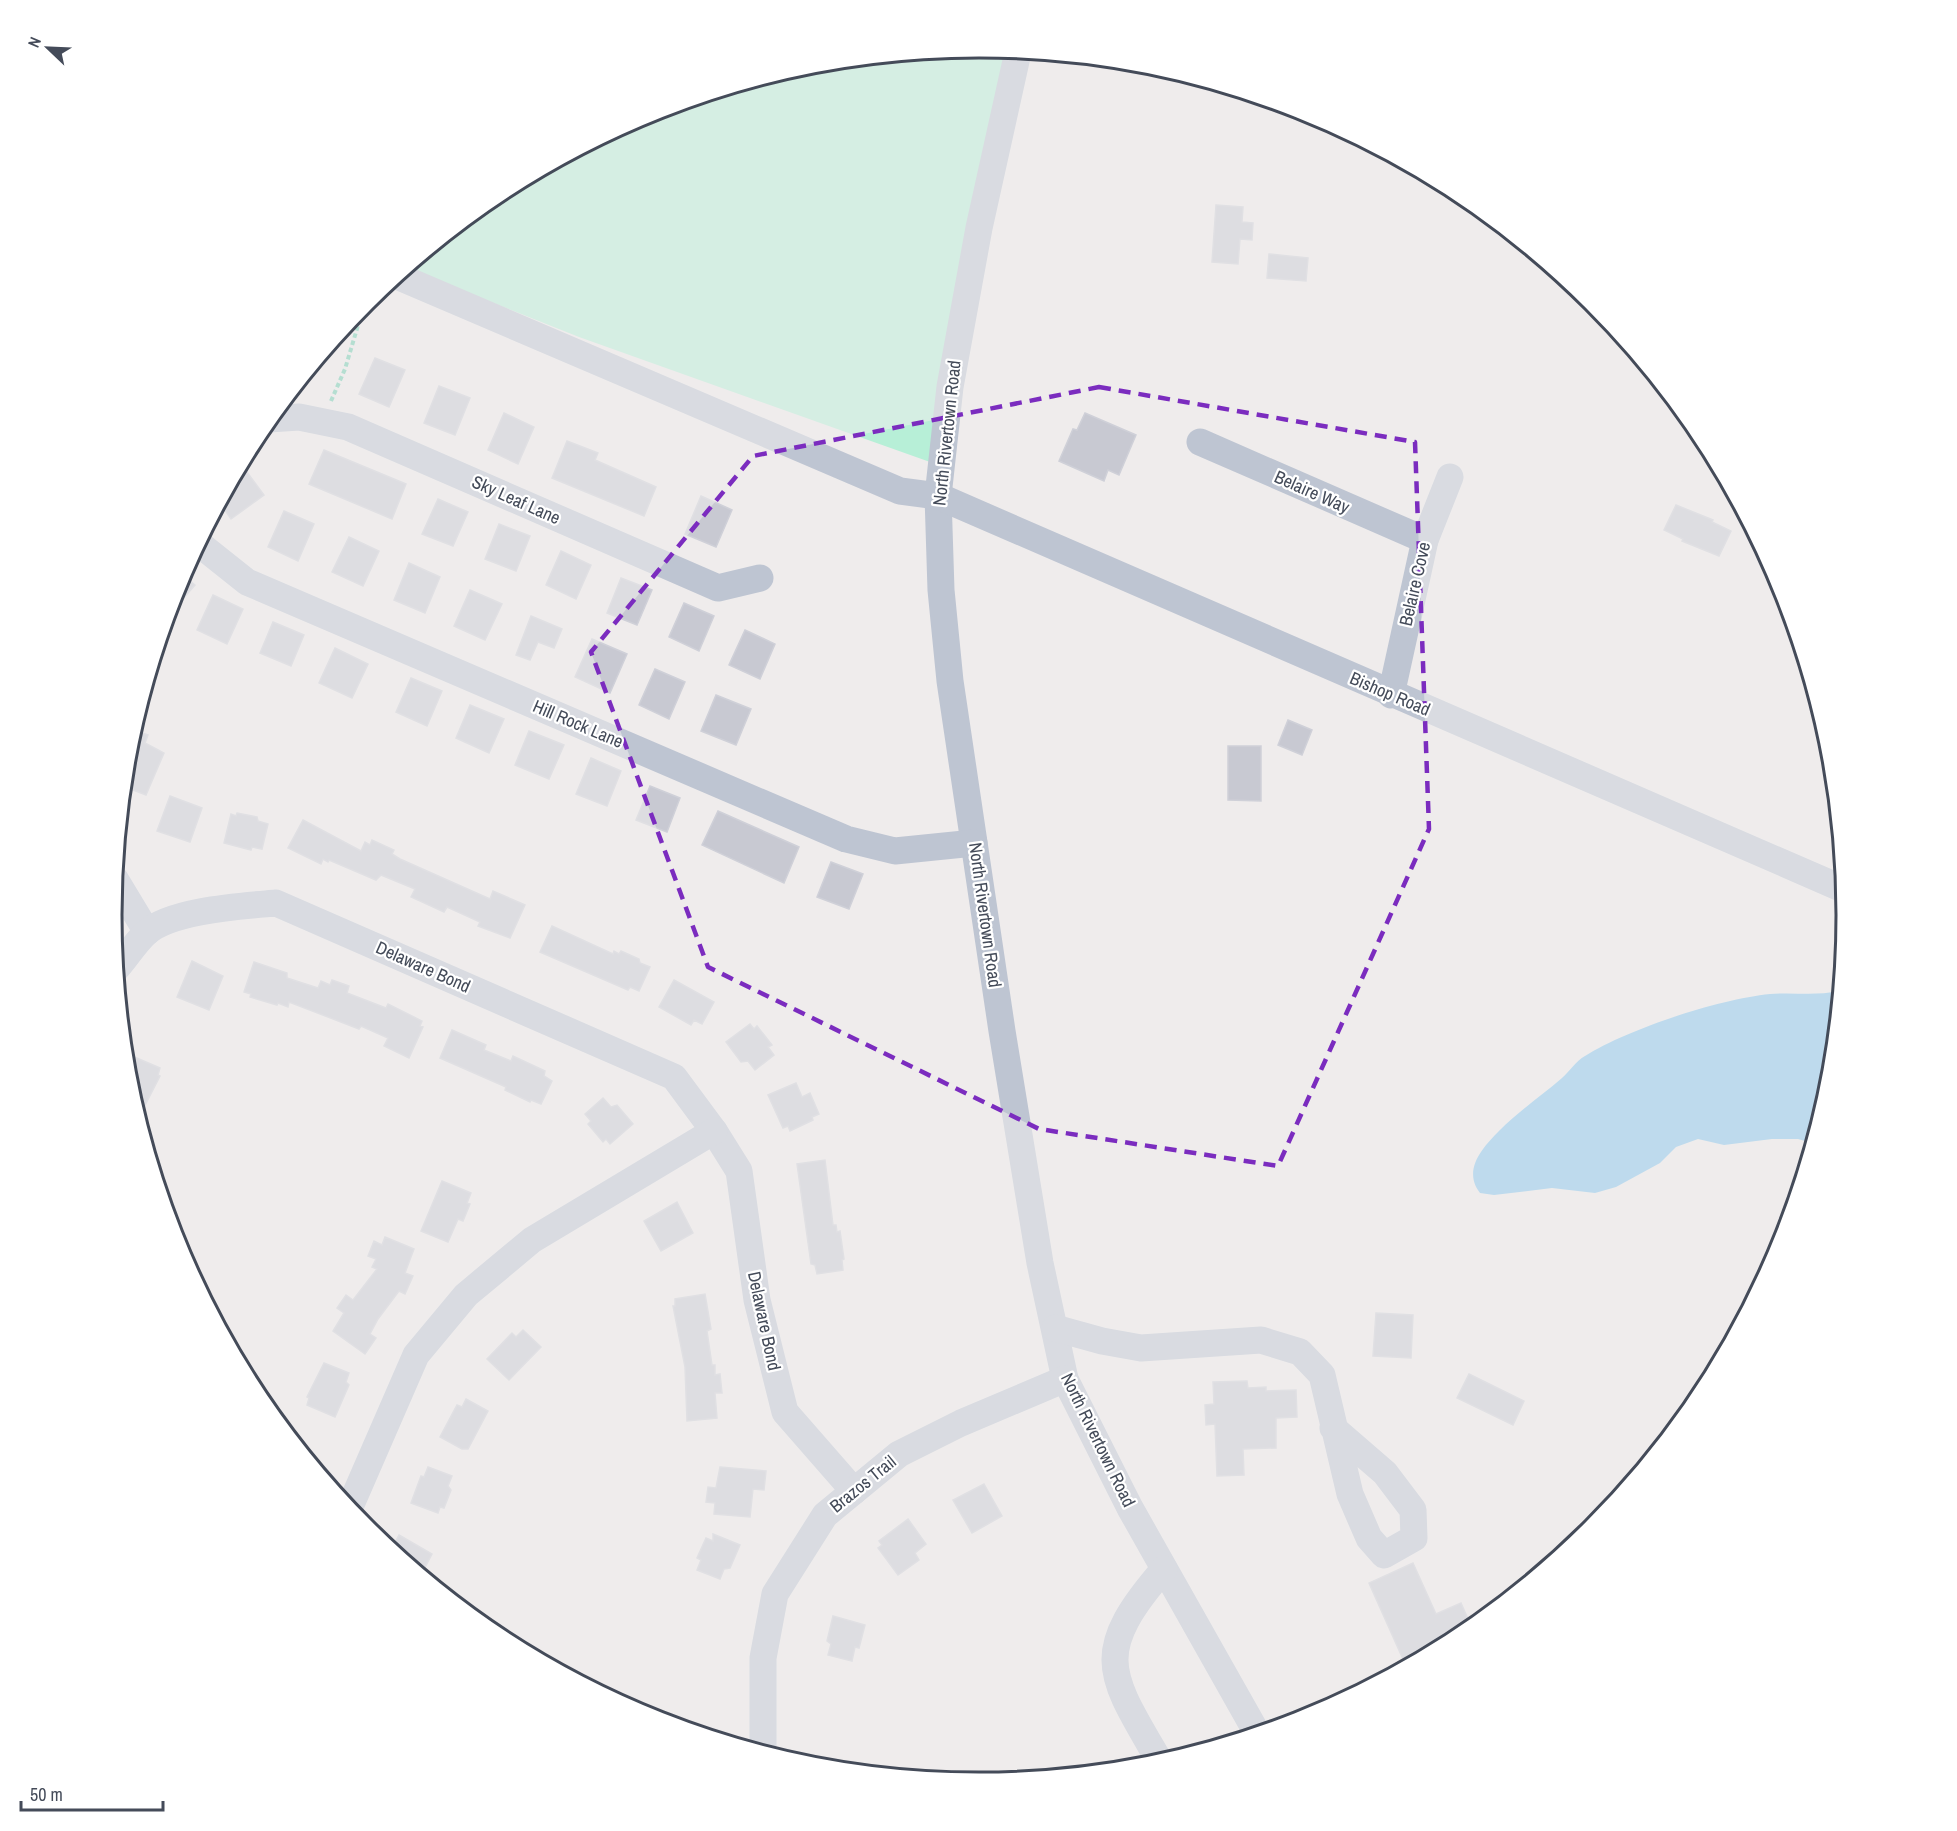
<svg xmlns="http://www.w3.org/2000/svg" width="1957" height="1831" viewBox="0 0 1957 1831" font-family="'Archivo Narrow',sans-serif">
<rect width="100%" height="100%" fill="#efecec"/>
<polygon fill="#b7efd7" points="979,48 1011,51 930,462 579,337 406,268 497,194 647,114 810,65"/>
<path fill="#83c4ed" d="M1839,991l-10,94 -17,58 -14,-4h-26l-48,6 -26,-6 -22,8 -16,16 -44,24 -21,6 -43,-5 -58,7 -14,-2c-18,-23 3,-46 19,-62 20,-20 42,-35 63,-53 8,-7 14,-17 23,-22 43,-27 134,-57 185,-62 23,-2 46,2 69,-3z"/>
<g fill="#c8c9d2" stroke="#cfd0d8" stroke-width="1.5">
<polygon points="1216,205 1243,207 1242,222 1253,223 1252,240 1240,239 1238,264 1212,262"/>
<polygon points="1269,254 1308,258 1306,281 1267,278"/>
<polygon points="375,358 405,370 389,407 359,394"/>
<polygon points="439,386 470,398 455,435 424,423"/>
<polygon points="504,413 534,427 518,464 488,450"/>
<polygon points="1085,413 1136,435 1119,475 1108,470 1104,481 1059,461 1073,429 1077,430"/>
<polygon points="567,441 598,453 595,460 656,487 644,516 552,478"/>
<polygon points="324,450 406,484 392,519 309,484"/>
<polygon points="244,468 264,495 231,519 220,503 235,474"/>
<polygon points="701,496 732,510 716,547 685,534"/>
<polygon points="438,499 468,512 453,546 422,534"/>
<polygon points="1676,505 1713,520 1712,522 1731,531 1719,556 1682,541 1683,539 1664,530"/>
<polygon points="284,511 314,524 298,561 268,547"/>
<polygon points="499,524 530,536 516,571 485,559"/>
<polygon points="349,537 379,551 363,586 332,572"/>
<polygon points="561,551 591,565 576,599 546,585"/>
<polygon points="409,563 440,577 425,613 394,600"/>
<polygon points="182,574 195,585 166,618 177,583"/>
<polygon points="621,578 652,590 637,625 607,613"/>
<polygon points="470,590 502,604 485,640 454,626"/>
<polygon points="213,595 243,609 227,644 197,630"/>
<polygon points="684,603 714,616 699,651 669,637"/>
<polygon points="531,616 562,629 554,648 538,642 530,660 516,655"/>
<polygon points="273,622 304,635 291,666 260,653"/>
<polygon points="745,630 775,644 760,679 729,665"/>
<polygon points="592,639 627,654 610,693 575,677"/>
<polygon points="335,648 368,664 352,698 319,683"/>
<polygon points="655,669 685,682 669,719 639,705"/>
<polygon points="411,678 442,691 427,726 396,712"/>
<polygon points="716,695 751,709 736,745 701,731"/>
<polygon points="470,705 504,719 489,753 456,738"/>
<polygon points="1288,720 1312,730 1302,755 1278,745"/>
<polygon points="134,730 148,735 145,743 164,753 146,795 128,788 134,774 125,770 128,746"/>
<polygon points="529,731 564,745 549,779 515,765"/>
<polygon points="1228,746 1261,746 1261,801 1228,800"/>
<polygon points="591,758 621,771 607,806 576,794"/>
<polygon points="650,786 680,798 667,832 636,820"/>
<polygon points="170,796 202,808 190,842 157,831"/>
<polygon points="718,811 799,847 784,883 702,845"/>
<polygon points="237,813 257,817 258,821 268,824 262,849 252,847 251,850 224,843 231,814 236,816"/>
<polygon points="303,820 361,851 365,842 370,845 372,840 394,850 392,854 400,859 490,899 493,891 525,905 510,938 478,926 480,922 447,907 444,912 411,897 415,889 381,875 376,880 329,860 328,862 323,859 321,864 288,848"/>
<polygon points="831,862 863,874 849,909 817,897"/>
<polygon points="552,926 613,954 614,951 619,954 621,951 639,959 640,963 650,967 639,991 630,987 628,990 540,952"/>
<polygon points="192,961 223,976 209,1010 177,997"/>
<polygon points="254,962 287,973 287,978 318,988 321,981 330,985 332,980 349,986 347,993 386,1008 388,1004 422,1021 420,1026 423,1027 409,1058 384,1046 388,1038 361,1026 359,1029 289,1002 288,1007 278,1003 277,1005 250,997 251,994 244,992"/>
<polygon points="674,980 714,1002 702,1024 694,1020 691,1025 659,1007"/>
<polygon points="750,1024 754,1029 757,1026 772,1045 768,1047 774,1055 755,1070 748,1061 741,1062 726,1042"/>
<polygon points="452,1030 486,1045 484,1050 511,1061 513,1056 545,1071 544,1076 552,1081 541,1104 531,1100 530,1102 505,1090 506,1087 440,1058"/>
<polygon points="132,1056 160,1068 158,1075 160,1076 138,1119 128,1084 126,1069"/>
<polygon points="796,1083 802,1097 810,1093 819,1114 812,1117 813,1120 790,1131 788,1126 783,1128 768,1095"/>
<polygon points="603,1098 611,1107 617,1105 633,1124 610,1144 606,1139 603,1142 588,1124 591,1121 585,1114"/>
<polygon points="825,1160 833,1225 836,1225 837,1232 840,1231 844,1259 842,1260 843,1270 817,1274 815,1265 811,1264 797,1164"/>
<polygon points="442,1181 471,1193 467,1203 470,1204 463,1221 458,1219 448,1242 421,1231"/>
<polygon points="677,1202 693,1233 661,1251 644,1221"/>
<polygon points="385,1237 414,1249 405,1273 413,1276 405,1294 399,1291 378,1319 370,1334 376,1338 365,1354 333,1331 344,1313 337,1308 346,1295 353,1300 377,1269 372,1267 376,1259 368,1256 374,1241 382,1245"/>
<polygon points="705,1294 711,1329 707,1331 712,1365 715,1365 715,1375 720,1374 722,1393 715,1393 717,1418 687,1421 685,1367 673,1306 675,1306 675,1299"/>
<polygon points="1376,1313 1413,1315 1411,1358 1373,1356"/>
<polygon points="523,1330 541,1347 509,1380 487,1359 512,1333 516,1337"/>
<polygon points="324,1363 349,1373 346,1382 349,1385 335,1417 307,1405 309,1398 307,1397"/>
<polygon points="1469,1374 1524,1401 1513,1425 1457,1398"/>
<polygon points="1247,1381 1248,1388 1266,1387 1266,1391 1296,1390 1297,1417 1276,1418 1276,1448 1243,1449 1244,1475 1217,1476 1215,1424 1206,1425 1205,1405 1214,1404 1213,1382"/>
<polygon points="466,1399 488,1411 468,1449 462,1449 440,1437 457,1405 462,1407"/>
<polygon points="428,1467 452,1476 448,1486 451,1490 444,1508 440,1507 438,1513 411,1503 421,1476 424,1477"/>
<polygon points="720,1467 766,1471 764,1490 753,1489 750,1517 714,1514 715,1503 706,1502 708,1487 716,1488"/>
<polygon points="984,1484 1002,1516 972,1533 953,1500"/>
<polygon points="908,1519 926,1544 915,1553 919,1560 898,1575 878,1548 882,1545 879,1541"/>
<polygon points="713,1534 740,1545 730,1568 724,1569 720,1579 697,1570 701,1560 697,1558 706,1538 713,1541"/>
<polygon points="399,1535 432,1554 421,1575 391,1550"/>
<polygon points="1413,1563 1436,1614 1461,1603 1472,1628 1460,1637 1406,1666 1369,1583"/>
<polygon points="833,1616 865,1625 859,1648 855,1647 852,1661 828,1655 831,1644 827,1641"/>
</g>
<g fill="none" stroke-linecap="round" stroke-linejoin="round">
<polyline stroke="#6fcdb0" stroke-width="4" stroke-dasharray="4.5 3" stroke-linecap="butt" points="331,401 345,369 365,302"/>
<g stroke="#bec5d2" stroke-width="27">
<polyline points="1018,52 979,228 950,387 938,496 941,590 950,681 1002,1031 1040,1263 1065,1379 1130,1508 1257,1733"/>
<polyline points="397,276 900,491 938,496 1843,889"/>
<polyline points="269,419 299,417 348,427 718,588 760,578"/>
<polyline points="1200,442 1425,540"/>
<polyline points="198,543 247,582 846,839 895,851 974,843"/>
<polyline points="1391,695 1425,540 1450,477"/>
<polyline points="115,879 147,932"/>
<path d="M116,969c10,-11 19,-26 30,-36 25,-23 97,-27 130,-30l398,174 40,54 25,40 18,129 28,112 69,79"/>
<polyline points="1055,1328 1102,1341 1141,1348 1261,1340 1300,1352 1322,1375 1350,1494 1369,1538 1384,1555 1414,1538 1413,1510 1385,1473 1333,1428"/>
<polyline points="349,1509 416,1355 466,1295 532,1240 714,1131"/>
<polyline points="763,1752 763,1658 775,1594 825,1515 899,1454 961,1423 1065,1379"/>
<path d="M1160,1762c-51,-88 -70,-108 4,-193"/>
</g>
</g>
<path d="M0 0H1957V1831H0ZM1099,387l316,55 14,387 -151,337 -239,-37 -331,-162 -117,-315 162,-196z" fill="#efecec" fill-opacity=".55" fill-rule="evenodd"/>
<path fill="none" stroke="#7b2cbf" stroke-width="4.5" stroke-dasharray="12 8" stroke-linejoin="round" d="M1099,387l316,55 14,387 -151,337 -239,-37 -331,-162 -117,-315 162,-196z"/>
<g text-anchor="middle" stroke-width="4.5" stroke-linejoin="round" paint-order="stroke">
<g font-size="18" fill="#444b59" stroke="#fff">
<text transform="translate(947 433) rotate(-84)" y="6">North Rivertown Road</text>
<text transform="translate(1312 492) rotate(24)" y="6">Belaire Way</text>
<text transform="translate(516 500) rotate(24)" y="6">Sky Leaf Lane</text>
<text transform="translate(1415 584) rotate(-77)" y="6">Belaire Cove</text>
<text transform="translate(1390 694) rotate(23)" y="6">Bishop Road</text>
<text transform="translate(578 724) rotate(23)" y="6">Hill Rock Lane</text>
<text transform="translate(985 915) rotate(82)" y="6">North Rivertown Road</text>
<text transform="translate(423 967) rotate(24)" y="6">Delaware Bond</text>
<text transform="translate(764 1321) rotate(78)" y="6">Delaware Bond</text>
<text transform="translate(1098 1440) rotate(64)" y="6">North Rivertown Road</text>
<text transform="translate(863 1484) rotate(-39)" y="6">Brazos Trail</text>
</g>
</g>
<path d="M0 0H1957V1831H0ZM122 915a857 857 0 1 1 1714 0a857 857 0 1 1-1714 0Z" fill="#fff" fill-rule="evenodd"/>
<path fill="none" stroke="#444b59" stroke-width="3" d="M122 915a857 857 0 1 1 1714 0a857 857 0 1 1-1714 0Z"/>
<g transform="translate(48 48) rotate(293)" stroke="#ffffff" stroke-width="4.5" paint-order="stroke">
<path d="M0-4.5L10 22L0 15L-10 22Z" fill="#444b59"/>
<text y="-9" font-size="16" font-weight="bold" text-anchor="middle" fill="#444b59">N</text>
</g>
<path d="M21 1801v9h142v-9" fill="none" stroke="#444b59" stroke-width="3"/>
<text x="30" y="1801" font-size="18" fill="#444b59" stroke="#ffffff" stroke-width="4.5" paint-order="stroke">50 m</text>
</svg>
